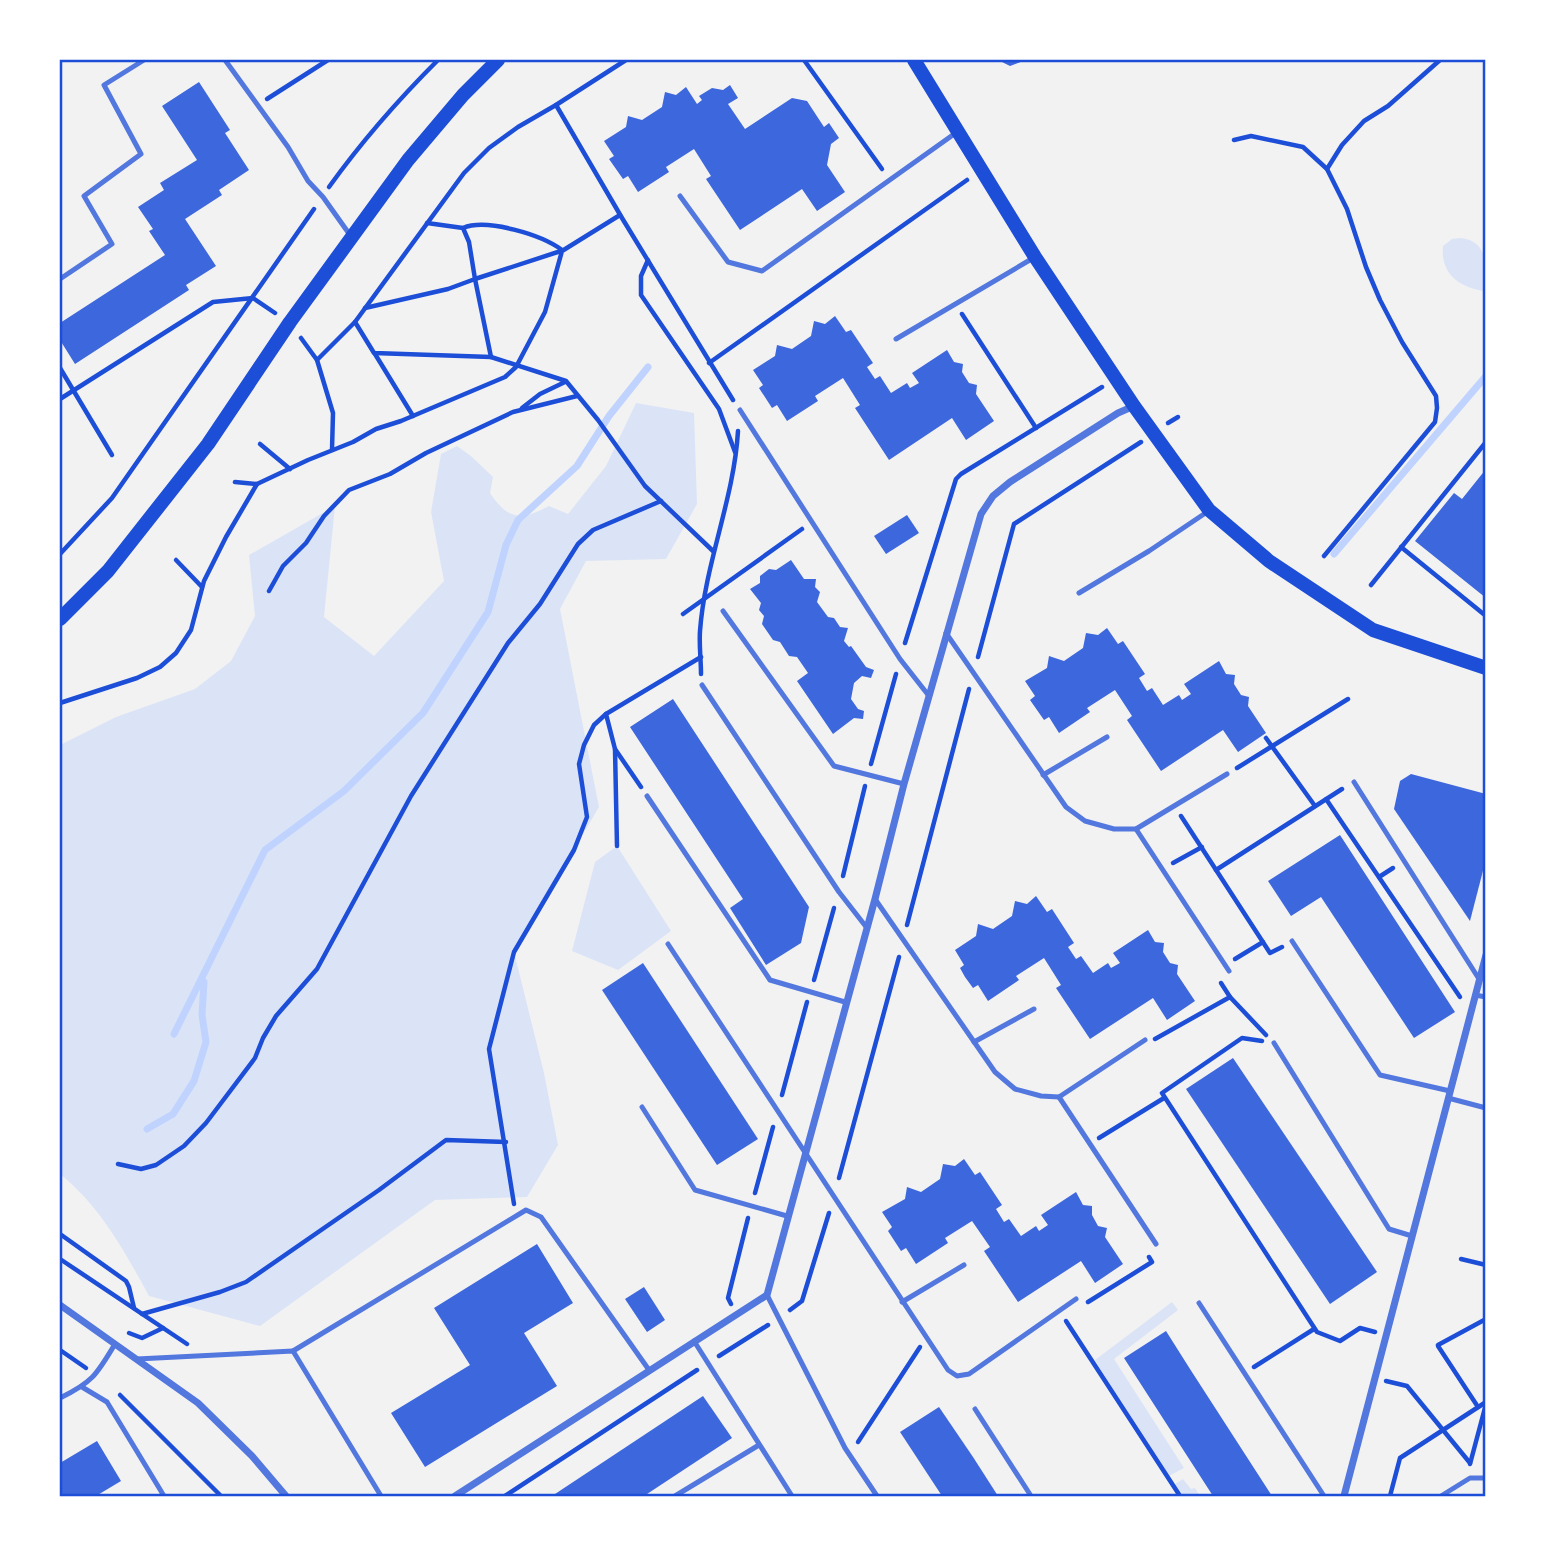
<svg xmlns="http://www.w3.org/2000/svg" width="1545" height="1556" viewBox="0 0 1545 1556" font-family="'Golos Text',sans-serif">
<rect width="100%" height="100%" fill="#f2f2f2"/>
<g fill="#dbe4f7">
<path d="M1460,238c30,3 26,30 25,53 -25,-3 -45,-17 -42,-45l9,-7z"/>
<path d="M636,403l58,10 3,91 -31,55 -80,2 -26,48 39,198 -85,145 30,121 14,72 -31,52 -92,3 -175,126 -111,-30c-24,-44 -49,-90 -89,-122v-429l56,-28 79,-28 36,-28 24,-45 -6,-61 86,-49 -11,111 50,39 70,-75 -13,-69 10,-58 16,-8 14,10 22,21 -3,16c18,27 31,28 59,13l19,8 38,-48z"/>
<polygon points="617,846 671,931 618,970 572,951 595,862"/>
<polygon points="1172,1302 1178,1310 1114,1359 1184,1468 1167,1477 1131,1421 1095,1360"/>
<polygon points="1183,1479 1191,1489 1195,1488 1200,1496 1180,1496 1175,1484"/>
</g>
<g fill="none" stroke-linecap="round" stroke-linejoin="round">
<g stroke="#bfd3fe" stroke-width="7">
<polyline points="1334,554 1486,376"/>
<polyline points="174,1034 265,850 344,791 423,713 488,612 506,545 518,520 577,466 609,416 648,367"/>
<polyline points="147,1129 173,1114 194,1081 206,1042 202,1015 204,982"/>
</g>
</g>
<g fill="#3d67dc">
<polygon points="998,60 1026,60 1010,66"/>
<polygon points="199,82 230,130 225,133 249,170 219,190 222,195 185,219 216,266 186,285 189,290 75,364 60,340 60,323 165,255 149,231 153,229 138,207 164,190 160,183 197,160 162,106"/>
<polygon points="730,85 738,98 728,104 745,129 792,98 807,101 824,127 829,123 839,138 831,144 827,165 845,192 817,211 802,189 740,230 706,179 711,176 694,149 666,167 669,172 638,192 628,176 623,179 609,159 614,156 604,141 626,127 628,116 642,120 662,107 665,92 676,95 686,87 697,104 702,100 699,96 712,88 723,90"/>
<polygon points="835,316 846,332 851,330 873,363 867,367 875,379 880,376 891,393 907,383 910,388 919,383 912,373 947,350 954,362 963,364 962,372 969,383 977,385 976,394 994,421 966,440 952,418 889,460 855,408 860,405 843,378 815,396 818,401 787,421 777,405 772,408 759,388 763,385 753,370 775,356 777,345 792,349 811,336 814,321 825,324"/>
<polygon points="1486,469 1486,598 1415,541 1454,493 1462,499"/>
<polygon points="907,515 919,533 886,554 874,536"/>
<polygon points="791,560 804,579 816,579 815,587 820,592 817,602 828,617 834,618 840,627 848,628 844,641 849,647 851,646 866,667 874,670 871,678 862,676 854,683 851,699 858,709 864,711 863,719 854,718 833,734 797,681 808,673 797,657 789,656 780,642 773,640 762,624 764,616 759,610 761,603 750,589 760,583 760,576 769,569 776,570"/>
<polygon points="1107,628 1118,644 1123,641 1145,674 1139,678 1147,691 1152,688 1163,705 1179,695 1182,700 1191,694 1184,684 1219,661 1226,674 1235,675 1234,684 1241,695 1249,697 1248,706 1266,733 1238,752 1223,730 1161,771 1127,720 1132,716 1115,690 1087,708 1090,712 1059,733 1049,717 1044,720 1030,700 1035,696 1025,681 1047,668 1049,656 1064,661 1083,648 1086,633 1098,635"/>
<polygon points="673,699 809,907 801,943 766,965 730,908 743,899 630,727"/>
<polygon points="1411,774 1486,794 1486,859 1470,921 1394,809 1400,781"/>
<polygon points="1340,835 1455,1012 1414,1038 1321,897 1291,916 1268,881"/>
<polygon points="1036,896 1047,912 1052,909 1074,943 1068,947 1076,959 1081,956 1093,973 1108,963 1111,968 1120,963 1113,953 1148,930 1155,942 1164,943 1163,952 1170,963 1178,965 1177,974 1195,1001 1167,1020 1153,998 1090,1039 1056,988 1061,985 1044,958 1016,976 1019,980 988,1001 978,985 973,988 965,977 960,968 964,965 955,950 976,936 978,924 993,929 1012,916 1015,901 1027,904"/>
<polygon points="643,963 758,1139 717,1165 602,990"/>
<polygon points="1233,1058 1377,1272 1330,1304 1186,1089"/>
<polygon points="964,1159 975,1175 980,1172 1002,1205 996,1209 1004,1222 1009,1219 1021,1236 1036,1226 1039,1231 1048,1225 1041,1215 1076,1192 1083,1205 1092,1206 1092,1215 1098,1226 1107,1228 1105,1237 1123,1264 1095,1283 1081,1261 1018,1302 984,1251 990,1247 972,1221 945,1238 948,1243 916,1264 906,1248 901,1251 888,1231 892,1227 882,1212 905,1199 907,1187 921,1192 940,1179 943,1164 955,1166"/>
<polygon points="537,1244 573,1303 524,1333 557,1386 425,1467 391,1413 470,1365 434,1308"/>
<polygon points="644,1287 665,1320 647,1332 625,1299"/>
<polygon points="1166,1331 1190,1369 1272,1496 1213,1496 1124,1358"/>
<polygon points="703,1396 732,1438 644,1496 552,1496"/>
<polygon points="939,1407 973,1457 998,1496 942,1496 900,1432"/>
<polygon points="97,1441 121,1481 96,1496 60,1496 60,1463"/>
</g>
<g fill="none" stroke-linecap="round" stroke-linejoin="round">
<g stroke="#1d4ed8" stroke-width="4.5">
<polyline points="804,60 882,169"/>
<polyline points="267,99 328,60"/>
<polyline points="556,105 622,218 733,400"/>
<polyline points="1234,140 1251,136 1303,147 1327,169 1347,209 1366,267 1380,300 1402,342 1436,396 1437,408 1435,422 1324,556"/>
<polyline points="1327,169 1342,145 1364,121 1388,106 1440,60"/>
<path d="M329,187c33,-46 69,-87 109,-127"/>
<polyline points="427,223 463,228 469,242 475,279 561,251"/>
<path d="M463,228c24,-10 79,7 99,22"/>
<polyline points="648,260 641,276 641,295 719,409 735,452"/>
<polyline points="365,308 448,289 475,279 491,357 566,381 598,420 645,486 713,551"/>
<polyline points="962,314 1036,428"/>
<polyline points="355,322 374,353 491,357"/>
<polyline points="301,338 317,360 355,322 464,173 489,148 518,127 556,105 626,60"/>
<polyline points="375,354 413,416"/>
<polyline points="317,360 333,413 332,450"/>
<polyline points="709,363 967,180"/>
<polyline points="60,368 112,455"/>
<polyline points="60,399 213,302 253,298 275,313"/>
<polyline points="522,408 540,394 565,382"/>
<polyline points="1168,423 1178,417"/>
<polyline points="260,444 290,469"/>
<polyline points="235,482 257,484"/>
<polyline points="1401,547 1486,616"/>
<polyline points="60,554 112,498 314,209"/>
<polyline points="176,560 202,587"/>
<polyline points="1371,585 1486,442"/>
<polyline points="269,591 283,566 306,543 324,516 349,490 390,474 426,453 513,412 577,396"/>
<polyline points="683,614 802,529"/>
<polyline points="905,643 956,479 961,474 1102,387"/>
<polyline points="978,657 1014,524 1141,442"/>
<path d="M701,674c0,-14 -2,-29 -1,-43 5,-68 34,-132 38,-200"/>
<polyline points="60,703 137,678 160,667 176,653 191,630 204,581 226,537 257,484 308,460 353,442 376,429 401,421 505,377 516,367 545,312 562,251 620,215"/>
<polyline points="1266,738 1315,806"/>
<polyline points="615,749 617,846"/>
<polyline points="871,764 896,674"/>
<polyline points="1237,768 1348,699"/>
<polyline points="641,787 615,749 606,714 701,657"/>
<polyline points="1326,799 1460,997"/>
<polyline points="1181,816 1270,953 1282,947"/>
<polyline points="1173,863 1202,847"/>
<polyline points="1216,870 1342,789"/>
<polyline points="843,876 865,786"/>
<polyline points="1379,877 1393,868"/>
<polyline points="907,925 969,689"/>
<polyline points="1235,959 1263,942"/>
<polyline points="814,980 834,908"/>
<polyline points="1221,983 1230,997"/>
<polyline points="1155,1039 1230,997 1266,1035"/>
<polyline points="1262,1041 1242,1038 1162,1093 1317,1332 1340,1341 1360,1328 1375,1332"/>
<polyline points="782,1095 807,1002"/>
<polyline points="1099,1138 1164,1098"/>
<polyline points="118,1164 141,1169 156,1165 184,1146 206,1123 255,1058 263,1038 276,1016 317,969 411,796 508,643 540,604 578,544 593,530 661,501"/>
<polyline points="839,1178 899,957"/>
<polyline points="755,1193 773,1127"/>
<polyline points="514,1204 489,1049 514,952 574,850 587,817 579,764 584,745 594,725 606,714"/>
<polyline points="60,1234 126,1281 129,1287 134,1308"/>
<polyline points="60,1259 187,1344"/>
<polyline points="1461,1259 1486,1265"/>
<polyline points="1088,1302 1152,1262 1149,1257"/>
<polyline points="731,1304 728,1298 748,1218"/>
<polyline points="790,1310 802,1301 829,1213"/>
<polyline points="142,1314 220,1292 246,1282 379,1190 446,1140 506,1142"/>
<polyline points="1066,1321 1180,1496"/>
<polyline points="129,1333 142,1338 163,1328"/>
<polyline points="1438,1345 1486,1319"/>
<polyline points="1438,1346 1478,1407"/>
<polyline points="60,1350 86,1368"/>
<polyline points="719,1356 768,1325"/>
<polyline points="1254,1367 1314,1329"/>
<polyline points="1386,1381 1407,1386 1470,1463"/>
<polyline points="120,1395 221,1496"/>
<polyline points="858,1442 920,1347"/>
<polyline points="1470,1464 1486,1404"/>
<polyline points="505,1496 697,1370"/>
<polyline points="1390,1496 1400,1458 1486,1402"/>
</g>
<g stroke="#5277de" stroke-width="5">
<polyline points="225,60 288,147 308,181 323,197 350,235"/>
<polyline points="680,196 728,262 762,271 957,132"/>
<polyline points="60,279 112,244 84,196 141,154 104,85 144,60"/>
<polyline points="896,339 1035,257"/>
<polyline points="740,410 900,659 929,696"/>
<polyline points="1079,593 1149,551 1207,512"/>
<polyline points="723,611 834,766 904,784"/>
<polyline points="946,633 1066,807 1085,821 1114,829 1136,829 1227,774"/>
<polyline points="702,685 839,892 867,928"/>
<polyline points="1043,775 1107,737"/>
<polyline points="1354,782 1479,979"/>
<polyline points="647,796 770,980 845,1002"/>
<polyline points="1136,829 1229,971"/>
<polyline points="875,899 995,1072 1015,1089 1041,1096 1059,1097 1145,1040"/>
<polyline points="1292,941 1380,1075 1450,1091"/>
<polyline points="668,944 948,1370 957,1376 969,1374 1076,1299"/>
<polyline points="1475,995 1486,997"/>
<polyline points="974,1042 1034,1009"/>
<polyline points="1274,1043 1389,1229 1412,1236"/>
<polyline points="1059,1097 1156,1244"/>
<polyline points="1448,1098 1486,1108"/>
<polyline points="642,1107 695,1190 787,1216"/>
<polyline points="767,1295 845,1448 877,1496"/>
<polyline points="902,1302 964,1265"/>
<polyline points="1199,1303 1324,1496"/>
<polyline points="694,1341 792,1496"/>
<polyline points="293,1351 526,1210 541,1217 649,1370"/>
<polyline points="137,1359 293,1351 381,1496"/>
<polyline points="82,1387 107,1402 164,1496"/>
<path d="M60,1398c33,-16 37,-24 55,-54"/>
<polyline points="975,1409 1031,1496"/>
<polyline points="675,1496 759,1445"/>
<polyline points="1441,1496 1470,1478 1486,1478"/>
</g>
<g stroke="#5277de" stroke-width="7">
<polyline points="60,1305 198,1403 252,1456 286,1496"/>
<polyline points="455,1496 767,1295 875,899 904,784 981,514 993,496 1010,482 1118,413 1134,406"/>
<polyline points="1344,1496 1486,955"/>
</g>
<g stroke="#1d4ed8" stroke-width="14">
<polyline points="914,60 1035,257 1134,406 1209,510 1269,561 1373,630 1486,668"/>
<polyline points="60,619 108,571 208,444 290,322 408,160 463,95 498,60"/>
</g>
</g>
<rect width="1545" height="1556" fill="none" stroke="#ffffff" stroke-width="122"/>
<rect x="61" y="61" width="1423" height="1434" fill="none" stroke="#1d4ed8" stroke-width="2.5"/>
</svg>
